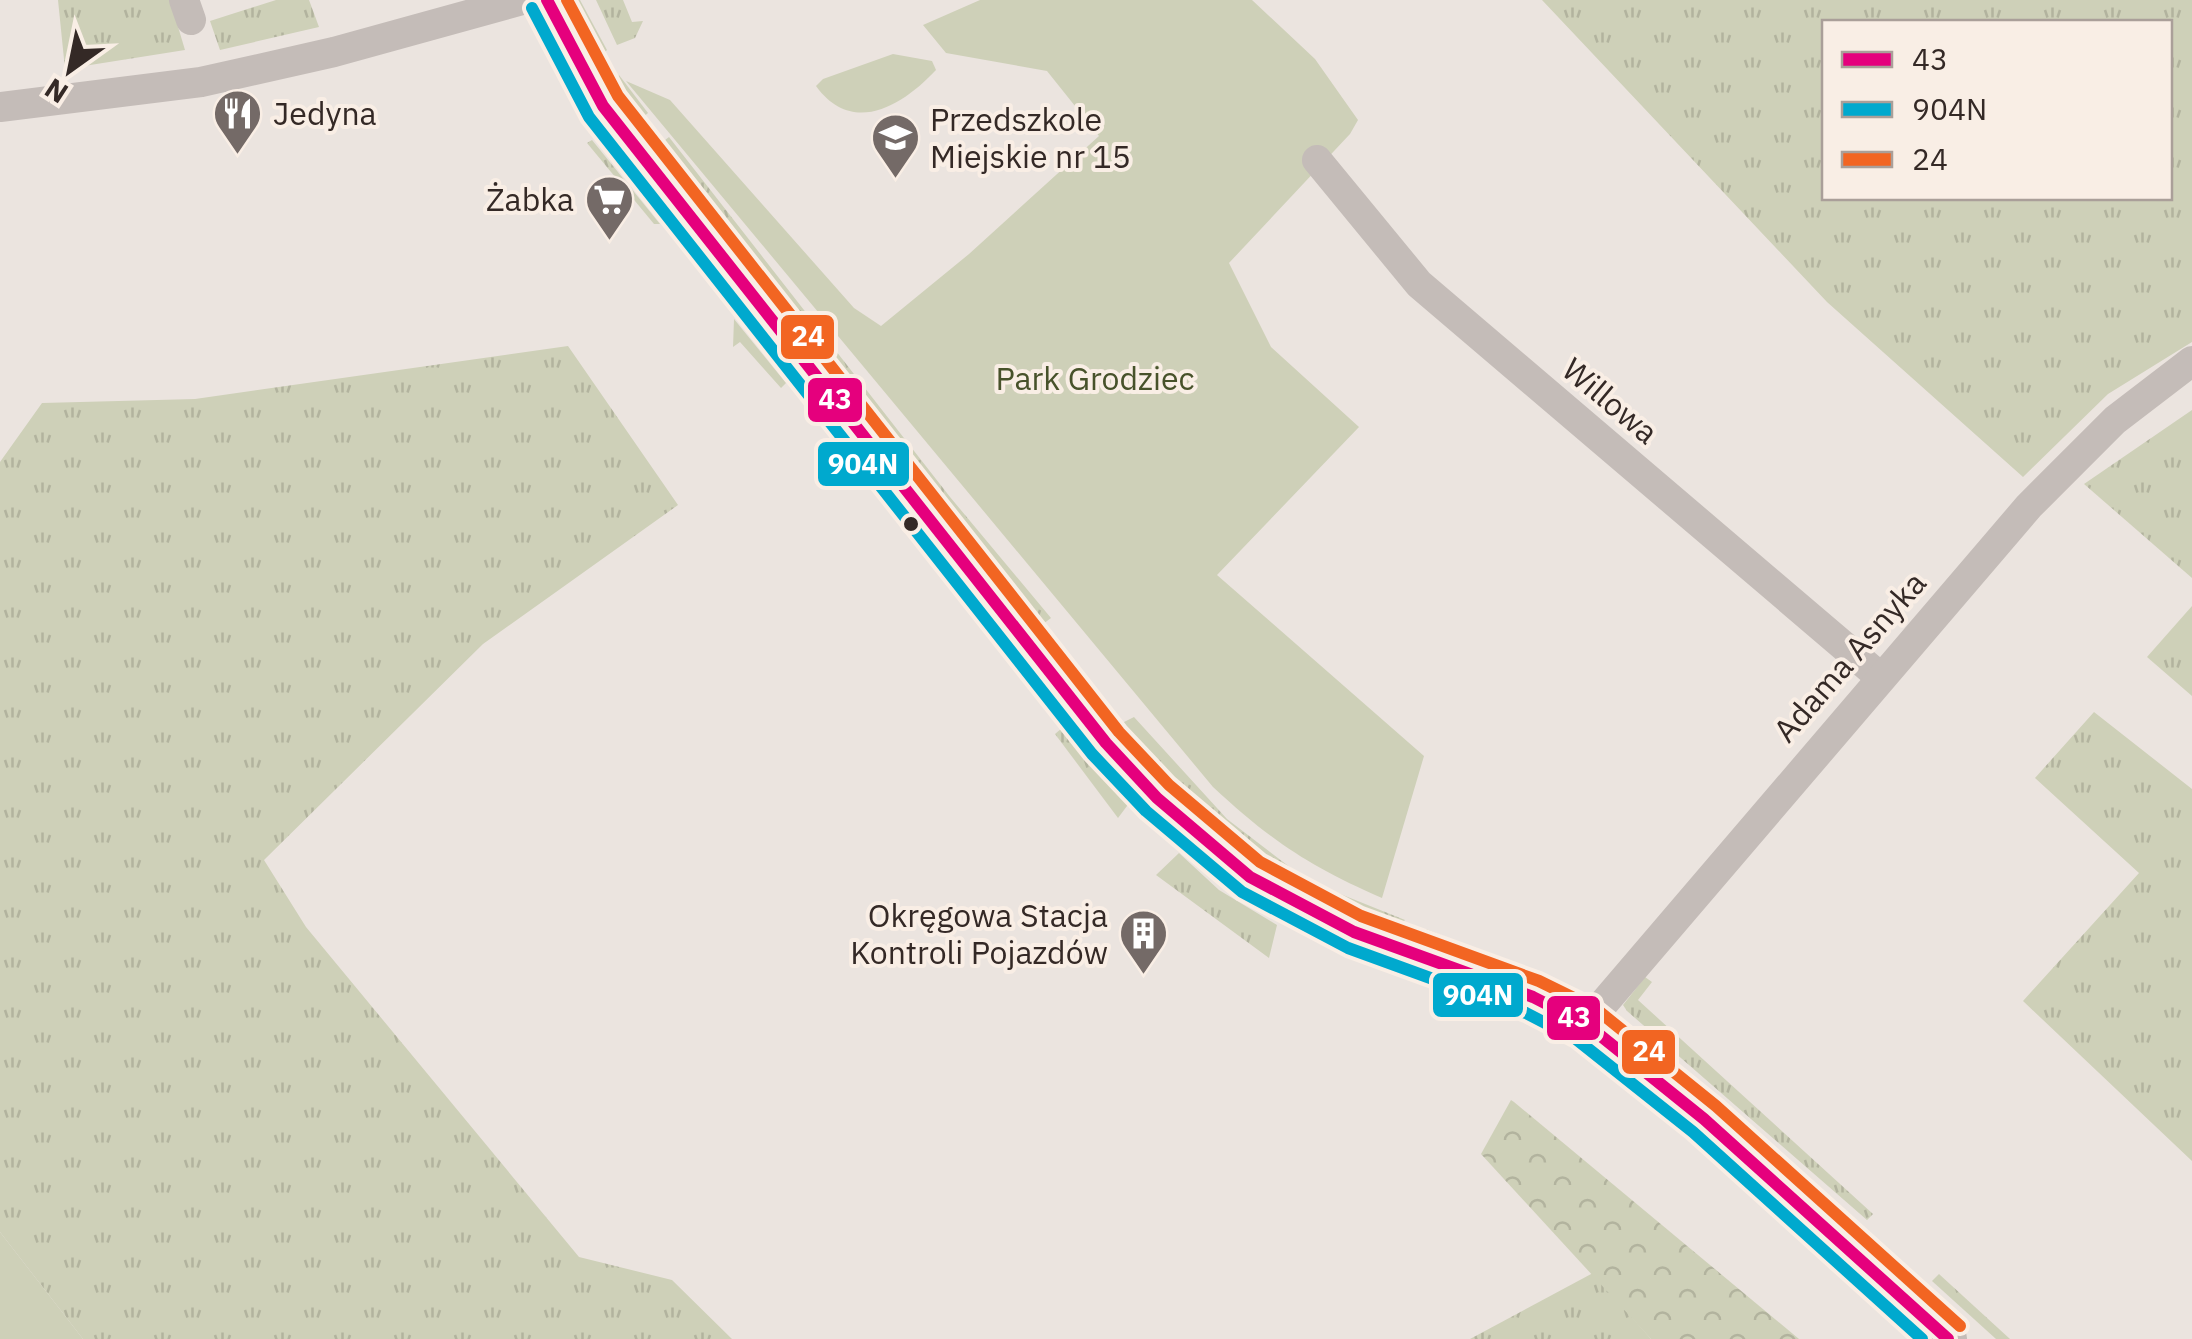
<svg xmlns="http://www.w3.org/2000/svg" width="2192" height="1339" viewBox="0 0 2192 1339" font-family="'IBM Plex Sans',sans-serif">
<defs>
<pattern id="grass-tufts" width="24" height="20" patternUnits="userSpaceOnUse" patternTransform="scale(2.5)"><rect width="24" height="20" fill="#ced0b8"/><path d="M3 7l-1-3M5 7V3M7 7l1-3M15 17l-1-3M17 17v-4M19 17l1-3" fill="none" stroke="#b2b39e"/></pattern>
<pattern id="forest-crowns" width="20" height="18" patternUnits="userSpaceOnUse" patternTransform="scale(2.5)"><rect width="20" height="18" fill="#ced0b8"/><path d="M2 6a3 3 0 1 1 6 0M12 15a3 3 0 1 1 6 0" fill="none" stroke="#b2b39e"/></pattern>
</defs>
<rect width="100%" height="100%" fill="#ebe4df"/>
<g fill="url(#grass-tufts)" fill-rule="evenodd">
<polygon points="58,0 170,0 185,50 65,69"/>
<polygon points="276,0 309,0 319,27 220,50 210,21"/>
<polygon points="565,0 580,0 607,50 602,55 594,52"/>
<polygon points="596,0 623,0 632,22 643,21 635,38 617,45"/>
<path d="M1542,0h650v342l-84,52 -85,83 -196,-175zM1824,22h346v176h-346z"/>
<polygon points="619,75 648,113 642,118 631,116 613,88"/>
<polygon points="669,137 950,497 1051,618 1043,624 1005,583 656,147"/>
<polygon points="592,140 660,224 654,224 587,143"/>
<polygon points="734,319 786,383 781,388 740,342 733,347"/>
<polygon points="568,346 678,505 483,644 264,860 306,927 579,1257 672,1280 732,1339 83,1339 0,1232 0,462 42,403 195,399"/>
<polygon points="2192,410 2192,578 2084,484"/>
<polygon points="2192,606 2192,696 2147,657"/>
<polygon points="2094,712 2192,789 2192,1161 2023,1001 2139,873 2035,778"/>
<polygon points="1134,717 1227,819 1308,881 1405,920 1395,930 1284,881 1212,822 1120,724"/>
<polygon points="1062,728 1130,802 1118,818 1055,734"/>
<polygon points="1179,853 1219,890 1277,925 1269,958 1156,875"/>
<polygon points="1426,929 1567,985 1545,984 1426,941"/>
<polygon points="1645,977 1652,982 1638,1000 1873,1214 1867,1220 1627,1011 1623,1005"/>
<polygon points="1622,1022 1860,1230 1855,1235 1627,1035"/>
<polygon points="1593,1273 1651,1339 1470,1339"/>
<polygon points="1939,1274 2010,1339 1996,1339 1932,1281"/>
</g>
<polygon fill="url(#forest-crowns)" points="1511,1100 1514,1102 1799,1339 1651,1339 1481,1154"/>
<g fill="#ced0b8">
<path d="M980,0h272l63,59 43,61 -8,14 -121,129 42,84 88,80 -142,148 207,181 -42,142c-72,-31 -112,-58 -169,-111l-587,-706 44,19 184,208 27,18 88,-72 130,-118 -52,-65 -101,-18 -23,-28z"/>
<path d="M893,54l39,7 4,9c-33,35 -83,67 -120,16l7,-7z"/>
<polygon points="0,1232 83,1339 0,1339"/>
</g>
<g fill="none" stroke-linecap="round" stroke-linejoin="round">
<g stroke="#c4bcb8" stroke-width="30">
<polyline points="184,0 191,20"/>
<polyline points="0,107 201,82 334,52 522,0"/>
<polyline points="1317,160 1419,284 1879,676"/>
<polyline points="1586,1024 2029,506 2115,420 2192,361"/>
</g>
<polyline stroke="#c4bcb8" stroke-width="38" points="547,0 603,106 1106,743 1157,798 1250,877 1354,932 1533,997 1586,1024 1704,1119 1948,1339"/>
<defs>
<polyline id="bus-1" points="547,0 603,106 1106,743 1157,798 1250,877 1354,932 1533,997 1586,1024 1704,1119 1948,1339"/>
<polyline id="bus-2" points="532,8 589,117 1092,754 1146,811 1242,892 1348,948 1526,1013 1576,1039 1693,1132 1922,1339"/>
<polyline id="bus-3" points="567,0 618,96 1119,732 1169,785 1260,862 1361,916 1539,981 1596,1009 1716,1106 1960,1326"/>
</defs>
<use href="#bus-1" stroke="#f9eee5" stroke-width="20"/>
<use href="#bus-2" stroke="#f9eee5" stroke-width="20"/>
<use href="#bus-3" stroke="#f9eee5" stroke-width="20"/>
<use href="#bus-1" stroke="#e5007d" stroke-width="12"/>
<use href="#bus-2" stroke="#00a9ce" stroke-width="12"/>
<use href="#bus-3" stroke="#f26522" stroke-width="12"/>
</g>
<defs>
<symbol id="restaurant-pin" viewBox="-11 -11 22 30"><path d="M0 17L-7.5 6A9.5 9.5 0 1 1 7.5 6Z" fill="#746a67" stroke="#f9eee5"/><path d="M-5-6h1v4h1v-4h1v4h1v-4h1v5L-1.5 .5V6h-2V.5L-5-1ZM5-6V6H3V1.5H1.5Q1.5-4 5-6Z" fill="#fff"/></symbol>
<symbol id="school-pin" viewBox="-11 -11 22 30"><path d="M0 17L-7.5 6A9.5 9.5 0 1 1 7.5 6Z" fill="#746a67" stroke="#f9eee5"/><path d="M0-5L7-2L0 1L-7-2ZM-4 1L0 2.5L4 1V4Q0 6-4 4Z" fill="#fff"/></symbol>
<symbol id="supermarket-pin" viewBox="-11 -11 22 30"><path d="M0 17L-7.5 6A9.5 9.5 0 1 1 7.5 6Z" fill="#746a67" stroke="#f9eee5"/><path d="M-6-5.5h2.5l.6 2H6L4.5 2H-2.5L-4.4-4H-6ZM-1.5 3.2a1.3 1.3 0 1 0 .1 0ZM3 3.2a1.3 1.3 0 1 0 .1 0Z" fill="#fff"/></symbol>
<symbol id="building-pin" viewBox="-11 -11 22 30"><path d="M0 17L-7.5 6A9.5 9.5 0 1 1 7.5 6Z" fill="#746a67" stroke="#f9eee5"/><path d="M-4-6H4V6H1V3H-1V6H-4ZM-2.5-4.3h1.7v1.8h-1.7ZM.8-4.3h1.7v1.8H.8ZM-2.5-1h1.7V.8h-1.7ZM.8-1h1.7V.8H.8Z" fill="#fff"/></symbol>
</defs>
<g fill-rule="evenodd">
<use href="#restaurant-pin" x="210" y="86" width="55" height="75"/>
<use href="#school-pin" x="868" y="110" width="55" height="75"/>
<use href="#supermarket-pin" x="582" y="172" width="55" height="75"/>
<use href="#building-pin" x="1116" y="906" width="55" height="75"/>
</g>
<circle fill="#342926" stroke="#f9eee5" stroke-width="4" cx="911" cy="524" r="9"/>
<g text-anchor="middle" stroke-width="8" stroke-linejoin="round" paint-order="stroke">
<g font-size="32" fill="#342926" stroke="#f9eee5" text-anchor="start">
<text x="273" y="125">Jedyna</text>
<text x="930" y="131">Przedszkole<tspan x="930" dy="37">Miejskie nr 15</tspan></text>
<text x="574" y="211" text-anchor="end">Żabka</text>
<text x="1108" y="927" text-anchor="end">Okręgowa Stacja<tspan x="1108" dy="37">Kontroli Pojazdów</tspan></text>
</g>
<g font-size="32" fill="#47522a" stroke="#f9eee5">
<text x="1095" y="390">Park Grodziec</text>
</g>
<g font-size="32" fill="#342926" stroke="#f9eee5">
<text transform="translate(1610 401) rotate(40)" y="11">Willowa</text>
<text transform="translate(1850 657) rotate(-49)" y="11">Adama Asnyka</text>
</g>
</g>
<g stroke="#f9eee5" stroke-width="4">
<rect x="779" y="313" width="57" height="48" rx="10" fill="#f26522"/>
<rect x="806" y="376" width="58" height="48" rx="10" fill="#e5007d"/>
<rect x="816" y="440" width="95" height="48" rx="10" fill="#00a9ce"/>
<rect x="1431" y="971" width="94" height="48" rx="10" fill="#00a9ce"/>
<rect x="1545" y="994" width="57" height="48" rx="10" fill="#e5007d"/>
<rect x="1620" y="1028" width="57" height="48" rx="10" fill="#f26522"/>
</g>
<g font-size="28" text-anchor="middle" font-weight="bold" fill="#fff">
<text x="808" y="346">24</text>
<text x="835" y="409">43</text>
<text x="863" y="474">904N</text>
<text x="1478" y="1005">904N</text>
<text x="1574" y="1027">43</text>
<text x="1649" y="1061">24</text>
</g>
<rect x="1822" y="20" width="350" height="180" fill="#f9eee5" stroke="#aa9f99" stroke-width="2.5"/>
<rect x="1842" y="52" width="50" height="15" fill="#e5007d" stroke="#aa9f99" stroke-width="2.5"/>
<text x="1912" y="70" font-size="30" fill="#342926">43</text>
<rect x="1842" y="102" width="50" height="15" fill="#00a9ce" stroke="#aa9f99" stroke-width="2.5"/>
<text x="1912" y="120" font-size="30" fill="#342926">904N</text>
<rect x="1842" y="152" width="50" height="15" fill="#f26522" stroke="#aa9f99" stroke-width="2.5"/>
<text x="1912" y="170" font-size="30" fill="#342926">24</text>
<g transform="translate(70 70) rotate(213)" stroke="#f9eee5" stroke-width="8" paint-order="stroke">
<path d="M0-8L18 38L0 25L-18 38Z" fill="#342926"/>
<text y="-15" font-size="28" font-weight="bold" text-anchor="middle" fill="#342926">N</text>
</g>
</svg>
